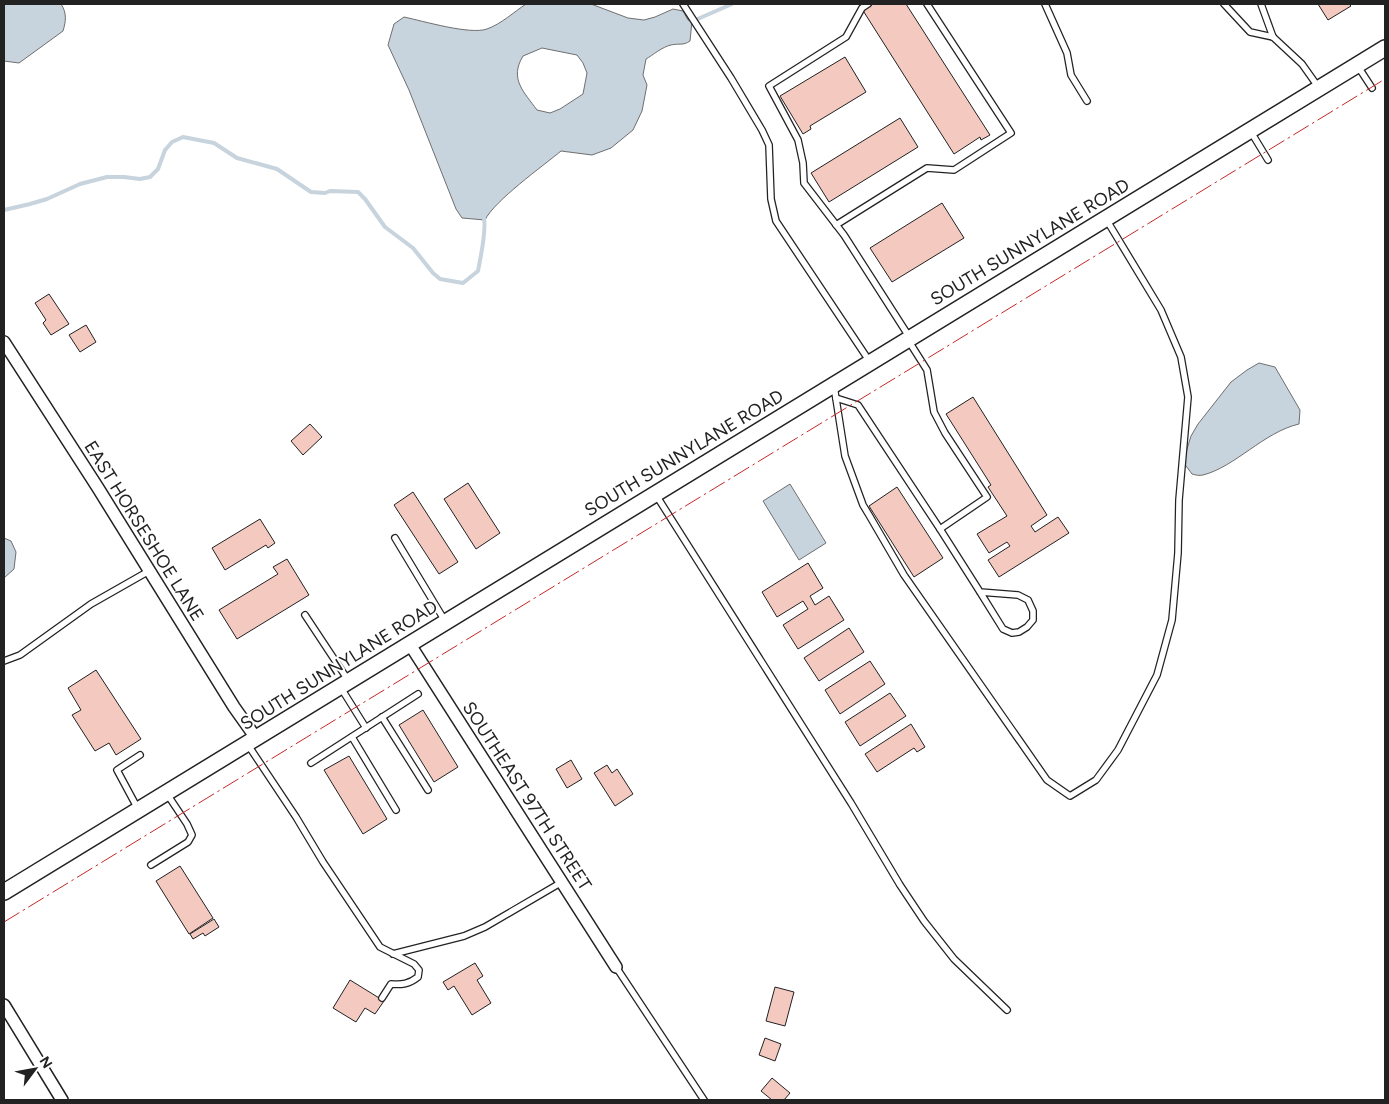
<svg xmlns="http://www.w3.org/2000/svg" width="1389" height="1104" viewBox="0 0 1389 1104" font-family="Figtree,sans-serif">
<rect width="100%" height="100%" fill="#fff"/>
<g fill="#c7d3dd" stroke="#6f6f6f" fill-rule="evenodd">
<path d="M4,4h57c6,9 5,17 2,27l-44,32 -15,-2z"/>
<path d="M526,4h65l37,14 16,2 11,-3 18,-8 10,2 5,9 4,1 -2,20c-7,5 -11,2 -19,4 -9,2 -18,10 -25,14l-3,16 4,10 -5,26 -9,19 -22,18 -19,7 -31,-4c-18,15 -67,50 -76,69l-23,-2 -6,-9 -47,-119 -21,-45 6,-21 10,-7c19,4 66,18 83,12 14,-5 27,-17 39,-25zM542,48l35,7 6,8 4,10 -4,21 -23,15 -10,4 -13,-3c-13,-18 -28,-31 -14,-54z"/>
<path d="M1259,363l16,4 25,43 -1,14c-35,8 -64,43 -96,51 -4,1 -7,0 -11,-1l-9,-12 8,-26 7,-12 33,-42 16,-12z"/>
<polygon points="790,484 826,543 799,560 763,501"/>
<polygon points="4,538 11,541 16,552 14,569 4,578"/>
</g>
<g fill="none" stroke-linecap="round" stroke-linejoin="round">
<g stroke="#c7d3dd" stroke-width="4">
<polyline points="693,21 732,4"/>
<path d="M4,210l26,-6 17,-5 33,-15 27,-7h17l16,2 10,-2 8,-8 7,-19 7,-8 11,-5 31,6 23,15 40,11 34,23 14,1 5,-2 28,1 7,7 20,28 28,21 20,25 7,6 23,4 15,-12c2,-11 10,-46 5,-56"/>
</g>
</g>
<g fill="#f3c9c0" stroke="#222">
<polygon points="871,4 906,4 990,135 981,140 980,137 954,154 862,9"/>
<polygon points="1318,4 1349,4 1351,6 1328,20"/>
<polygon points="845,57 866,92 810,126 811,129 803,134 780,96"/>
<polygon points="900,118 918,147 829,202 811,173"/>
<polygon points="942,203 964,238 892,282 870,248"/>
<polygon points="49,294 69,324 51,335 43,323 46,320 35,303"/>
<polygon points="86,325 96,342 80,352 69,335"/>
<polygon points="973,397 1047,515 1031,526 1035,532 1058,517 1069,533 999,577 988,560 1010,546 1007,542 989,553 977,534 1007,516 988,487 991,485 946,414"/>
<polygon points="310,424 322,437 303,455 291,441"/>
<polygon points="468,483 500,533 476,549 444,499"/>
<polygon points="897,487 943,558 914,577 869,506"/>
<polygon points="413,492 458,562 439,574 394,505"/>
<polygon points="260,519 275,543 268,548 266,545 225,570 212,548"/>
<polygon points="287,559 309,595 237,639 219,610 278,574 273,567"/>
<polygon points="808,563 823,588 810,596 815,605 829,596 844,620 798,649 783,625 808,609 803,601 777,617 762,592"/>
<polygon points="849,628 864,652 819,681 804,658"/>
<polygon points="870,661 885,684 840,714 825,690"/>
<polygon points="96,670 141,739 116,755 109,743 95,751 72,715 81,710 68,688"/>
<polygon points="890,693 906,716 860,746 845,722"/>
<polygon points="423,710 458,767 434,782 399,725"/>
<polygon points="911,724 925,747 917,752 914,748 877,772 865,754"/>
<polygon points="349,756 387,819 363,834 324,770"/>
<polygon points="571,760 582,779 567,788 556,769"/>
<polygon points="607,765 612,773 617,769 633,794 615,806 594,773"/>
<polygon points="180,866 213,918 189,934 156,881"/>
<polygon points="214,919 219,927 205,936 203,933 193,939 190,934"/>
<polygon points="475,963 483,976 477,980 491,1003 472,1015 454,986 448,990 443,982"/>
<polygon points="350,980 384,1001 375,1014 365,1008 356,1022 333,1008"/>
<polygon points="775,987 794,992 785,1026 766,1021"/>
<polygon points="765,1038 781,1044 775,1061 759,1055"/>
<polygon points="772,1078 790,1093 784,1100 772,1100 761,1091"/>
</g>
<g fill="none" stroke-linecap="round" stroke-linejoin="round">
<defs>
<g id="lane">
<polyline points="683,4 731,78 762,130 769,145 771,199 776,221 870,362"/>
<polyline points="868,4 862,8 846,37 769,86 798,140 803,163 804,183 844,235 910,338"/>
<polyline points="1045,4 1067,53 1071,75 1087,101"/>
<polyline points="1224,4 1250,32 1273,37"/>
<polyline points="1261,4 1273,37 1302,64 1319,88"/>
<polyline points="1357,65 1372,88"/>
<polyline points="1251,132 1268,160"/>
<polyline points="836,225 927,168 954,170 1011,133 927,4"/>
<polyline points="908,340 927,370 934,412 945,433 987,497 940,529"/>
<polyline points="834,386 845,456 863,505 869,515 904,575 1047,780 1070,796 1096,780 1118,750 1157,675 1172,620 1178,553 1179,500 1188,397 1181,357 1161,310 1106,219"/>
<polyline points="836,398 858,405 940,529 980,592 1003,629 1012,633 1019,632 1027,627 1033,620 1033,611 1028,600 1018,595 980,592"/>
<polyline points="656,495 851,803 900,885 924,921 954,959 1007,1010"/>
<polyline points="395,538 445,621"/>
<polyline points="305,615 348,680"/>
<polyline points="4,661 20,655 91,604 149,571"/>
<polyline points="341,688 366,728"/>
<polyline points="382,717 428,790"/>
<polyline points="352,737 396,810"/>
<path d="M248,745l48,72 27,45 57,85 34,17 5,6 -1,7c-9,7 -16,8 -27,7l-9,14"/>
<polyline points="311,763 418,694"/>
<polyline points="138,809 117,770 140,755"/>
<polyline points="151,865 188,842 192,835 187,824 167,794"/>
<polyline points="393,954 464,936 485,927 562,882"/>
<polyline points="616,967 704,1100"/>
</g>
<g id="street">
<polyline points="4,342 98,488 234,707 256,738"/>
<polyline points="409,643 616,967"/>
<polyline points="4,1005 62,1100"/>
</g>
<polyline id="secondary" points="4,892 1385,48"/>
</defs>
<use href="#lane" stroke="#222" stroke-width="8"/>
<use href="#street" stroke="#222" stroke-width="14"/>
<use href="#secondary" stroke="#222" stroke-width="18"/>
<use href="#lane" stroke="#fff" stroke-width="5.5"/>
<use href="#street" stroke="#fff" stroke-width="11"/>
<use href="#secondary" stroke="#fff" stroke-width="15"/>
<polyline stroke="#c62828" stroke-width="1" stroke-dasharray="18 4 2.5 4" stroke-linecap="butt" points="4,922 1385,79"/>
</g>
<g text-anchor="middle" stroke-width="4" stroke-linejoin="round" paint-order="stroke">
<g font-size="18" fill="#222" stroke="#fff">
<text transform="translate(1030 242) rotate(-31)" y="6">SOUTH SUNNYLANE ROAD</text>
<text transform="translate(684 453) rotate(-31)" y="6">SOUTH SUNNYLANE ROAD</text>
<text transform="translate(144 531) rotate(58)" y="6">EAST HORSESHOE LANE</text>
<text transform="translate(339 665) rotate(-32)" y="6">SOUTH SUNNYLANE ROAD</text>
<text transform="translate(527 796) rotate(57)" y="6">SOUTHEAST 97TH STREET</text>
</g>
</g>
<rect width="1389" height="1104" fill="none" stroke="#222222" stroke-width="10"/>
<g transform="translate(35 1069) rotate(58)" stroke="#ffffff" stroke-width="4" paint-order="stroke">
<path d="M0-4L9 19L0 12L-9 19Z" fill="#222222"/>
<text y="-8" font-size="14" font-weight="bold" text-anchor="middle" fill="#222222">N</text>
</g>
</svg>
